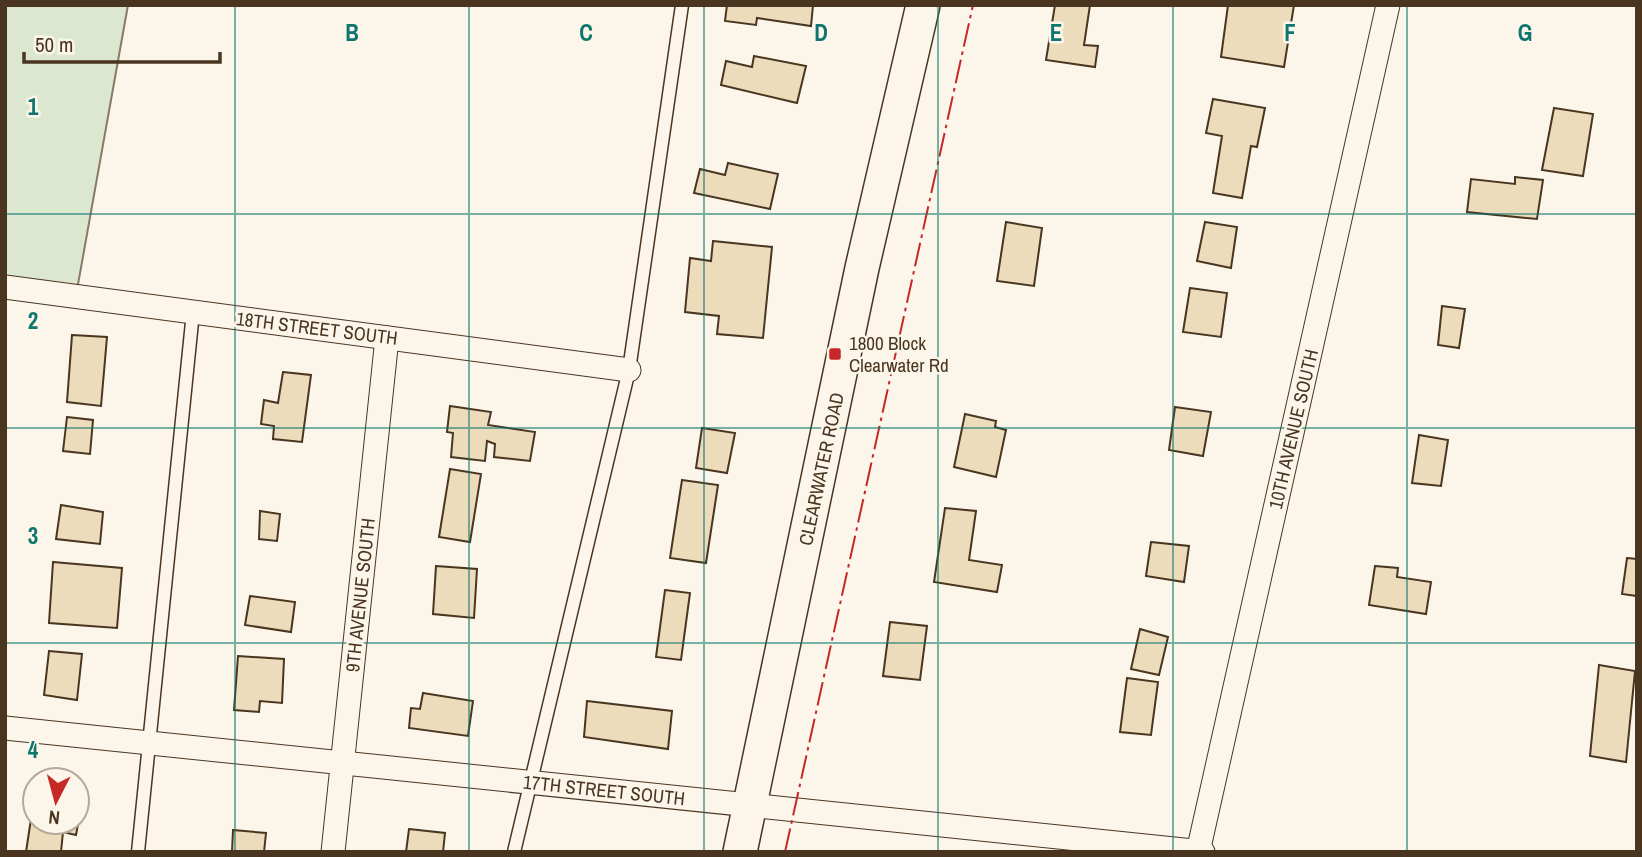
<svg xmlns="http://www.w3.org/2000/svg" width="1642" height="857" viewBox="0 0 1642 857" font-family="'Archivo Narrow',sans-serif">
<rect width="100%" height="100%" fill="#fbf6e9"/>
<polygon fill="#dce7d0" stroke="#887966" stroke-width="2" points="5,5 128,5 77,290 5,280"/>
<g fill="#ecdcbc" stroke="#4a3520" stroke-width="2">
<polygon points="727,5 813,5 811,26 757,18 756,25 725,21"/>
<polygon points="1055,5 1090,5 1084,45 1098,46 1095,67 1046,60"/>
<polygon points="1228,5 1294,5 1284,67 1221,57"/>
<polygon points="754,56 806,66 797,103 721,85 726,61 752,67"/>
<polygon points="1213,99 1265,108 1257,147 1251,146 1242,198 1213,193 1222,136 1206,133"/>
<polygon points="1554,108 1593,114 1583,176 1542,170"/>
<polygon points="728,163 778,174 770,209 694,193 700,169 725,175"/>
<polygon points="1515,177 1543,180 1537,219 1467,212 1471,179 1515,184"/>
<polygon points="1006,222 1042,228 1034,286 997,281"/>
<polygon points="1205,222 1237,227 1231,268 1197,261"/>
<polygon points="713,241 772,247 763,338 717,334 719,316 685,312 690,258 711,261"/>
<polygon points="1190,288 1227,293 1221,337 1183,332"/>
<polygon points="1442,306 1465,309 1459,348 1438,345"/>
<polygon points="72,335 107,337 101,406 67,402"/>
<polygon points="283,372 311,375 302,442 273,439 274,426 261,424 264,400 278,403"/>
<polygon points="450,406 491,412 488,425 535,432 530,461 494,457 495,444 487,441 485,461 451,457 453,433 447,432"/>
<polygon points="1175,407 1211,412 1203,456 1169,450"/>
<polygon points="965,414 996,421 995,427 1006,430 996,477 954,467"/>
<polygon points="67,417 93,420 90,454 63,451"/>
<polygon points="702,428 735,433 727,473 696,468"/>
<polygon points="1419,435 1448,440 1441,486 1412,483"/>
<polygon points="450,469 481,474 470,542 439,537"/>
<polygon points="682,480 718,485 706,563 670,558"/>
<polygon points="61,505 103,512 100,544 56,539"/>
<polygon points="945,508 976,511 969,560 1002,565 997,592 934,582"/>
<polygon points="260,511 280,514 277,541 259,539"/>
<polygon points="1151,542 1189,546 1184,582 1146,576"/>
<polygon points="1627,558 1637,559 1637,596 1622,594"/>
<polygon points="53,562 122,568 117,628 49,623"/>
<polygon points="436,566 477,569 474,618 433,614"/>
<polygon points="1375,566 1398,568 1397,577 1431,582 1426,614 1369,605"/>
<polygon points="665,590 690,593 681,660 656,657"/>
<polygon points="250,596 295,602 291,632 245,625"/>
<polygon points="890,622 927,626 920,680 883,676"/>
<polygon points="1140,629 1168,637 1159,675 1131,669"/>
<polygon points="49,651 82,654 77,700 44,695"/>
<polygon points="238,656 284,659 282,703 260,701 259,712 234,710"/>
<polygon points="1599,665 1635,671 1626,762 1590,756"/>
<polygon points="1127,678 1158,682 1151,735 1120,732"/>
<polygon points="423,693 473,701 468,736 409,728 411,708 420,709"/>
<polygon points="587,701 672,711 668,749 584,737"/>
<polygon points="32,812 35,812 35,822 77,822 77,818 79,819 76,835 63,832 61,852 26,852"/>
<polygon points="409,829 445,833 443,852 406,852"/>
<polygon points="233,830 266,833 264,852 232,852"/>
</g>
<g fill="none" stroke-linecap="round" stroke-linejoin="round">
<defs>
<g id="lane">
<polyline points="138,852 193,312"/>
<polyline points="514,852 629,370 682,5"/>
</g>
<g id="street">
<polyline points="5,287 629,370"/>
<polyline points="5,728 1203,852"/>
<polyline points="333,852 387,338"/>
<polyline points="1198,852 1388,5"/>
</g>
<polyline id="secondary" points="740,852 862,268 923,5"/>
</defs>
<use href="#lane" stroke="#4a3520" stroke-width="15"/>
<use href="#street" stroke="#4a3520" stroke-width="25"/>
<use href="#secondary" stroke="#4a3520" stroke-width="36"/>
<use href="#lane" stroke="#fbf6e9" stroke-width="12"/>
<use href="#street" stroke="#fbf6e9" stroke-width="23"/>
<use href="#secondary" stroke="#fbf6e9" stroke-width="33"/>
<polyline stroke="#c62828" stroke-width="2" stroke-dasharray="24 5 3.5 5" stroke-linecap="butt" points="785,852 973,5"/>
</g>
<path fill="none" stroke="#0f766e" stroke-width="2" stroke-opacity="0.55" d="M235,5v847M469,5v847M704,5v847M938,5v847M1173,5v847M1407,5v847M5,214h1632M5,428h1632M5,643h1632"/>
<rect fill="#c62828" stroke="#fbf6e9" stroke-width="2.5" x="828" y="347" width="14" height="14" rx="3.5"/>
<g text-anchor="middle" stroke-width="5" stroke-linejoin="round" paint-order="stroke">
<g font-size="19" fill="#4a3520" stroke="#fbf6e9">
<text transform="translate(317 328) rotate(7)" y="7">18TH STREET SOUTH</text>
<text transform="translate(1293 429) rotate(-77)" y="7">10TH AVENUE SOUTH</text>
<text transform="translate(821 469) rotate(-78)" y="7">CLEARWATER ROAD</text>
<text transform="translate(360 595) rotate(-84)" y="7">9TH AVENUE SOUTH</text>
<text transform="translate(604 790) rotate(6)" y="7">17TH STREET SOUTH</text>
</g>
<g font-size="19" fill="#4a3520" stroke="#fbf6e9" text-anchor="start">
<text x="849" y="350">1800 Block<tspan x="849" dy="22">Clearwater Rd</tspan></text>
</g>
</g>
<g font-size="23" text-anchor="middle" font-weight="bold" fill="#0f766e" stroke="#fbf6e9" stroke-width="5" stroke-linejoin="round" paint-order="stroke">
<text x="352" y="41">B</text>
<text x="586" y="41">C</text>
<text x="821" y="41">D</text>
<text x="1056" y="41">E</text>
<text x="1290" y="41">F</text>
<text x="1525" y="41">G</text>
<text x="33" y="115">1</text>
<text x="33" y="329">2</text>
<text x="33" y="544">3</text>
<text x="33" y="758">4</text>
</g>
<rect width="1642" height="857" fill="none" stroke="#4a3520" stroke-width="14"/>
<g transform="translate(56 801) rotate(186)"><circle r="33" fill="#fbf6e9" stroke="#b4a999" stroke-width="2"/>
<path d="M0-5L12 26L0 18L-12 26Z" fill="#c62828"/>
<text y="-10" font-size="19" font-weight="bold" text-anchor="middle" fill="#4a3520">N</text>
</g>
<path d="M24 52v10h196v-10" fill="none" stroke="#4a3520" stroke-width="3.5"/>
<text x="35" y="52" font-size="21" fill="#4a3520" stroke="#fbf6e9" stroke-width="5" paint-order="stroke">50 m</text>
</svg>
